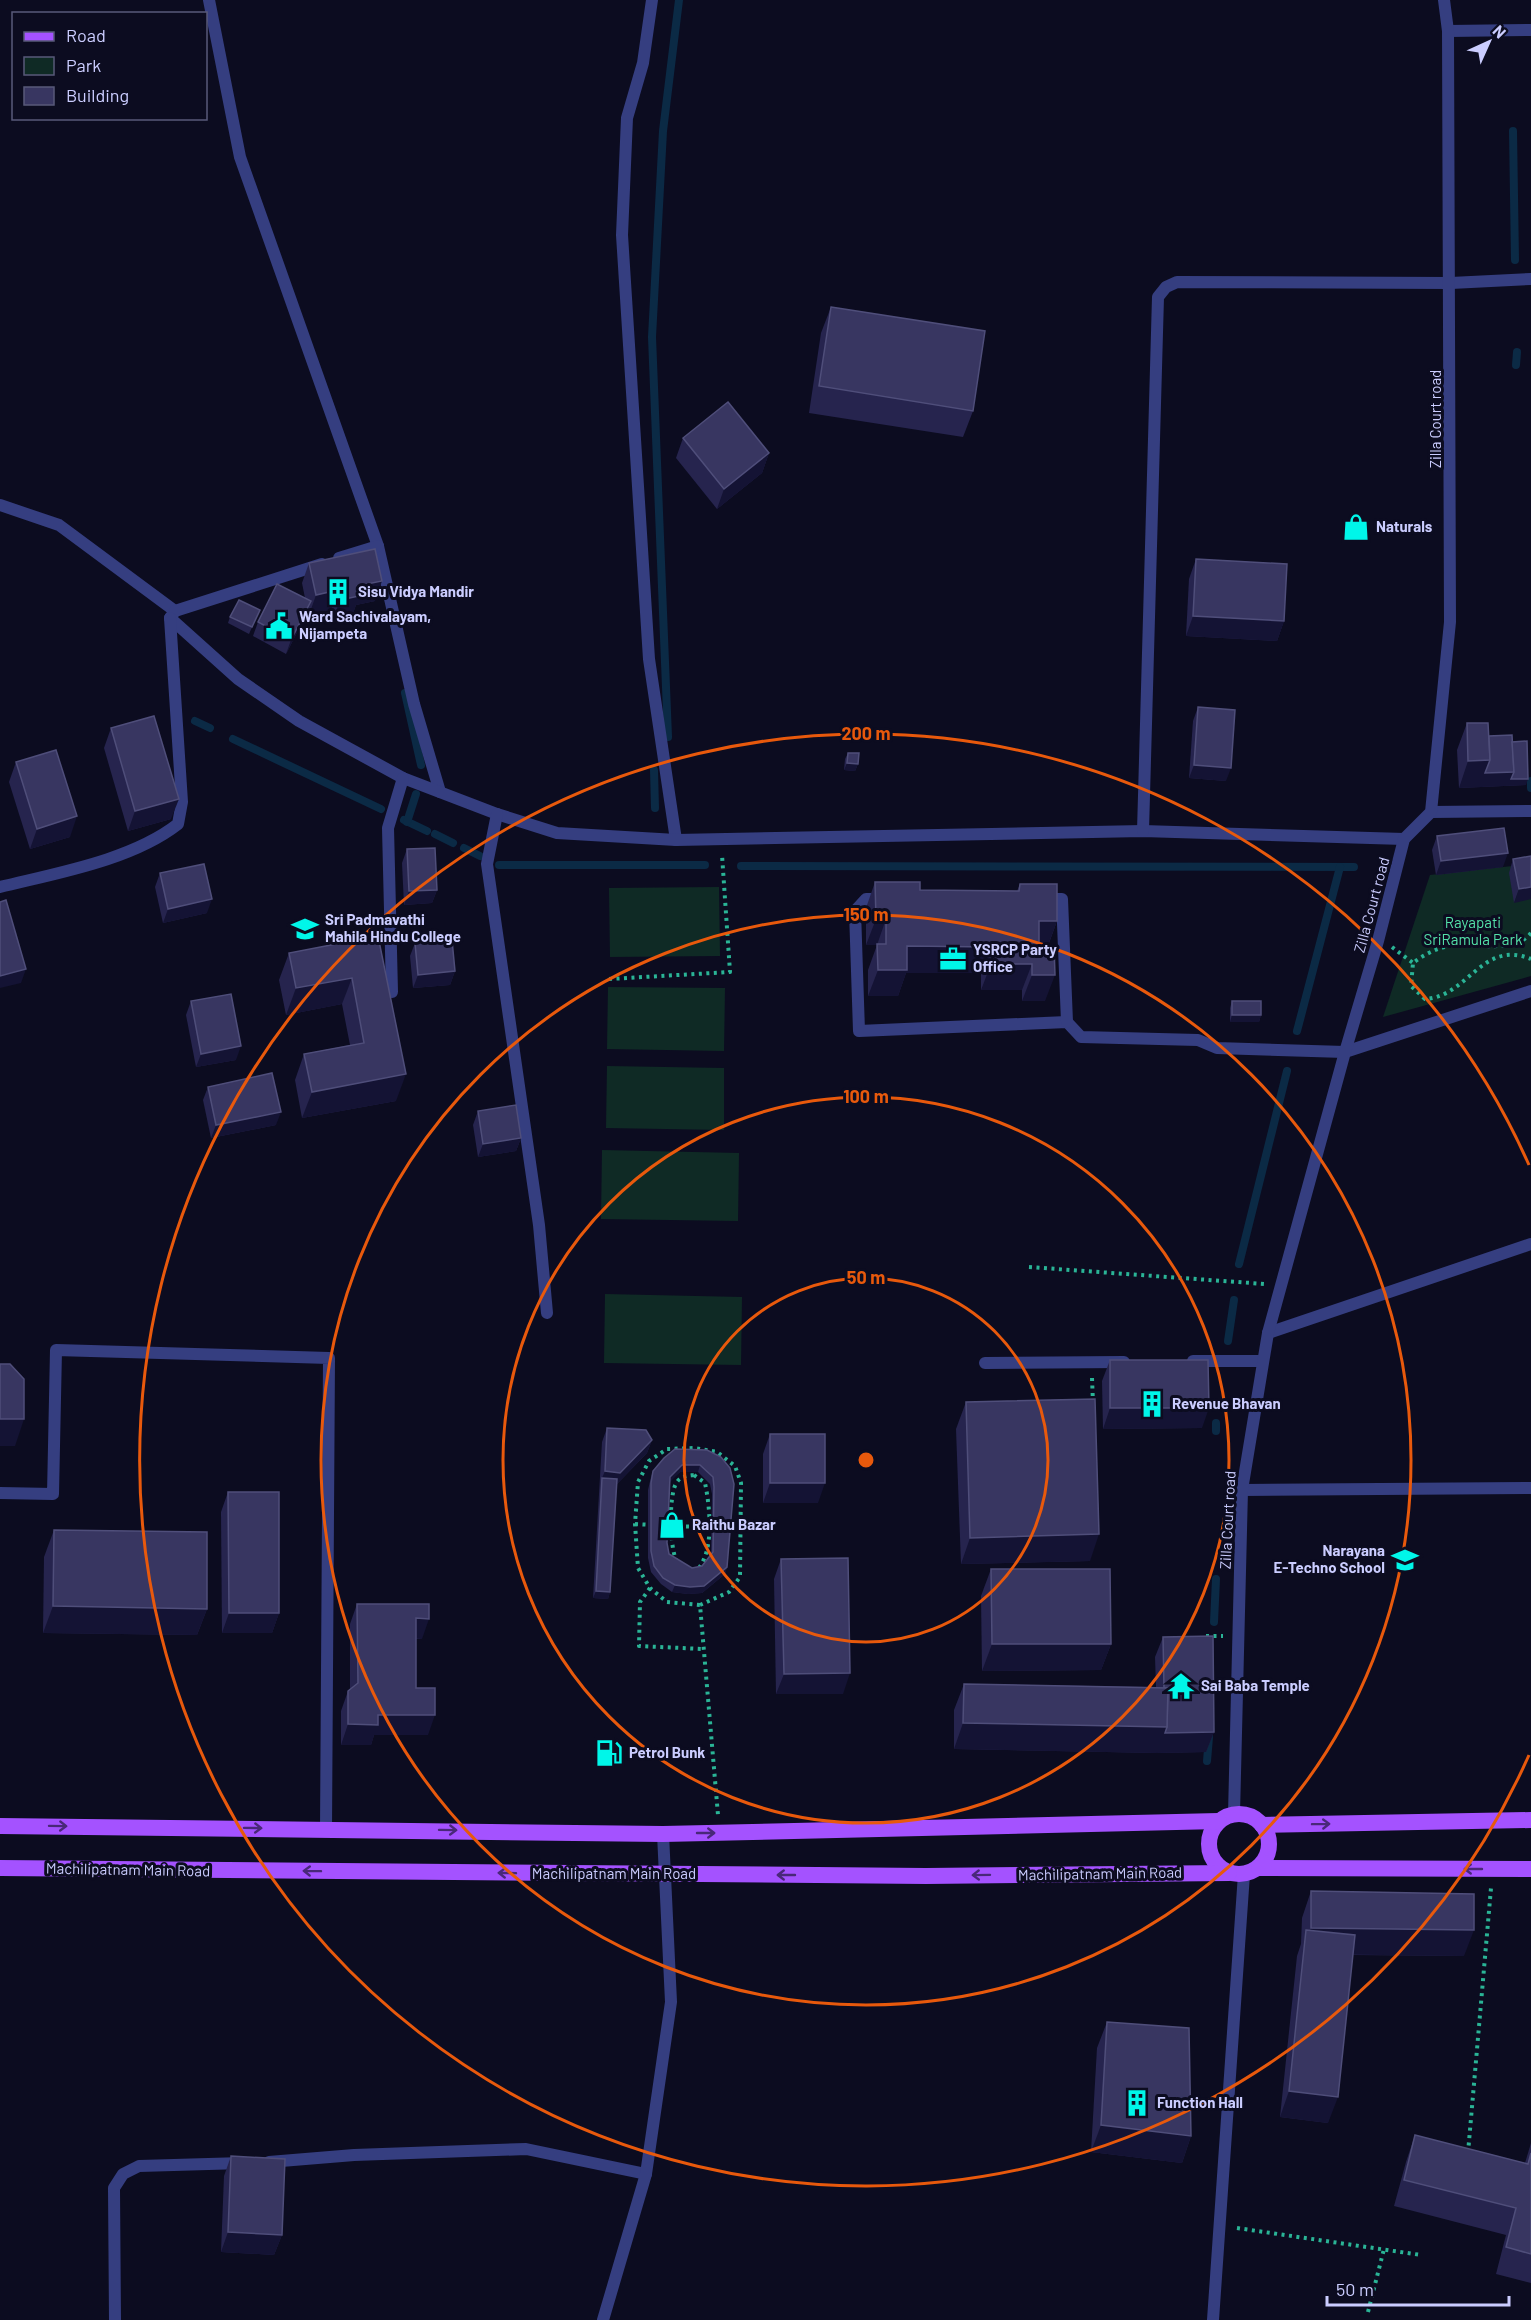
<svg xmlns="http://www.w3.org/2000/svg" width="1531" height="2320" viewBox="0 0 1531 2320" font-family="Barlow,sans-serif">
<rect width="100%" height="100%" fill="#0c0c20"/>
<g fill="#0f2a25">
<polygon points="1531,864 1531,976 1383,1017 1430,875"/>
<polygon points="719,887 720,956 610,957 609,888"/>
<polygon points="608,987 725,988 724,1051 607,1049"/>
<polygon points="607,1066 724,1068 724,1130 606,1128"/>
<polygon points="602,1150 739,1153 738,1221 601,1219"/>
<polygon points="605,1294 742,1297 741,1365 604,1363"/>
</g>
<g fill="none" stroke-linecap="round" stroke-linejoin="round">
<g stroke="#0b2a45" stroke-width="8">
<polyline points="1513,131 1515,260"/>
<polyline points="1516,365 1517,352"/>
<polyline points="405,693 421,765"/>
<polyline points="195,721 210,728"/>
<polyline points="668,737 652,337 663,131 679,0"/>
<polyline points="233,739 381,809"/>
<polyline points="654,770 655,808"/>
<polyline points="1531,781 1531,788"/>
<polyline points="404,820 427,831"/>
<polyline points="407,822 416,794"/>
<polyline points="435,834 453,843"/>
<polyline points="464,848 480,856"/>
<polyline points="499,865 705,865"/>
<polyline points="741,866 1354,867"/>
<polyline points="1297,1031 1340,867"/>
<polyline points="1239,1264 1287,1071"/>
<polyline points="1228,1341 1234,1300"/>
<polyline points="1216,1431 1216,1423"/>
<polyline points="1214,1622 1216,1579"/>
<polyline points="1207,1761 1209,1737"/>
</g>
<g stroke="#2ab496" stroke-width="4" stroke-dasharray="3 4.5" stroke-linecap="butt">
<path d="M1531,933c-16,20 -51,11 -74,12 -16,1 -31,8 -44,18l-2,23 14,13c43,-2 57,-60 106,-40"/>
<polyline points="1392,947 1413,963"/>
<polyline points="609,979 730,972 722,855"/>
<polyline points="1029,1267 1265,1284"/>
<polyline points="1092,1378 1093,1403"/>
<path d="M694,1475l11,8c5,24 10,70 -9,88 -8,0 -12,0 -17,-6 -10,-10 -11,-72 -2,-83 4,-6 10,-6 17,-7z"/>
<polyline points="635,1524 652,1525"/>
<polyline points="671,1526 709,1527"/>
<polyline points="725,1528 742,1530"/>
<polyline points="650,1588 640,1602 639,1646 703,1649"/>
<polyline points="700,1605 729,1592 740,1577 741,1483 735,1466 717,1452 695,1448 667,1449 649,1461 638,1482 635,1524 638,1568 650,1588 667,1602 700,1605 718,1815"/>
<polyline points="1206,1636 1223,1636"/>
<polyline points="1468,2153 1491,1888"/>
<polyline points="1237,2228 1421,2255"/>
<polyline points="1368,2312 1384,2249"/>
</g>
<g stroke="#353e80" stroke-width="12">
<polyline points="885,899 866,899 855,911 859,1031 1067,1022 1081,1037 1198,1040 1217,1048 1345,1052"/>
<polyline points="1043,899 1062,899 1067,1022"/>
<polyline points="1193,1361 1263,1361"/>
<polyline points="985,1363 1124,1362"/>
</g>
<g stroke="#353e80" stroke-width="12">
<polyline points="209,0 240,157 378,546 414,704 440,792"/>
<polyline points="652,0 643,63 627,118 622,235 649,659 676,840"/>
<polyline points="1448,31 1531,30"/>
<polyline points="0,505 59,525 175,611 170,618 238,679 299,721 403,778 497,814 557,833 676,840 1143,831 1404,839"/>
<polyline points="339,558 378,546"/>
<polyline points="175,611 322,564"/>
<polyline points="1431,812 1531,811"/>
<polyline points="497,814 487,864 539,1225 547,1313"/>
<polyline points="1143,831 1158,297 1166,287 1177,282 1451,283 1531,279"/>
<path d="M0,887c57,-14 132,-27 178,-63l4,-22 -12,-184"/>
<polyline points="392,992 388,828 403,778"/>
<polyline points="1345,1052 1531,991"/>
<polyline points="1268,1333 1531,1244"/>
<polyline points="1242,1490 1531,1488"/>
<polyline points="0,1493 53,1494 56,1350 329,1358 326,1829"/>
<polyline points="1234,1814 1242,1490 1268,1333 1345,1052 1378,941 1404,839 1431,812 1450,622 1448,31 1444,0"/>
<polyline points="269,2162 354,2155 526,2149 646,2174"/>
<polyline points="115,2320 114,2188 123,2174 139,2166 243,2163"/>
<polyline points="603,2320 646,2174 671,2002 663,1834"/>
</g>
<polyline stroke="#353e80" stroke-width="12" points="1213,2320 1244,1874"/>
<g stroke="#a452ff" stroke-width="16">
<circle cx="1239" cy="1844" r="30"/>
<polyline points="1262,1825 1531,1820"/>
<polyline points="0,1826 663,1834 1219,1821"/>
<polyline points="0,1868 926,1876 1229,1873"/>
<polyline points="1259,1868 1531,1869"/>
</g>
</g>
<g fill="#26244e" fill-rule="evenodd">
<polygon points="831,307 973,411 963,437 809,413 821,333"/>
<polygon points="683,438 769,453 762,473 717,509 676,458"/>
<polygon points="1196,559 1284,621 1277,641 1186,636 1189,579"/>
<polygon points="309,563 375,601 356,605 352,616 333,620 331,610 309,615 308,611 286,654 253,636 258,622 305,598 302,583"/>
<polygon points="257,616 249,634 228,623 230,617"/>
<polygon points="1198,707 1226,781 1189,778 1193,721"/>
<polygon points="1467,723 1489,736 1512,742 1526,785 1459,788 1457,750"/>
<polygon points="111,728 171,819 128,831 104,748"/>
<polygon points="848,753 858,764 855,771 844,770 845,759"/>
<polygon points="16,762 70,837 30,849 9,782"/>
<polygon points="1437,836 1503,867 1436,875 1432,850"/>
<polygon points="407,849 437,890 432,903 404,905 402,863"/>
<polygon points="1531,856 1514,903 1509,873 1513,859"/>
<polygon points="160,873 207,913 163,923 155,887"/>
<polygon points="875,882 920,890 1017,891 1020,884 1057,921 1048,946 1045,1001 1022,1001 1022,990 981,990 981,973 906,973 898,996 868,996 868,970 877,945 866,945 866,908"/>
<polygon points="378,936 396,1101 302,1118 295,1080 304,1054 350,1045 342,1004 286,1015 279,980 289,953"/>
<polygon points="415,943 455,971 450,985 413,988 410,956"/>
<polygon points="191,1001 236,1060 196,1067 186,1015"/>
<polygon points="1232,1001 1261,1015 1259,1022 1230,1022 1230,1008"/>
<polygon points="208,1087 276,1125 211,1138 203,1100"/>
<polygon points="478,1111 521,1138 516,1151 478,1157 473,1125"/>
<polygon points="1110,1360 1202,1428 1103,1429 1102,1381"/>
<polygon points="966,1402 1090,1561 961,1564 956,1429"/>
<polygon points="607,1428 652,1440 647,1453 617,1484 610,1592 608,1599 593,1598 602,1442"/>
<polygon points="770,1434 818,1503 763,1503 763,1454"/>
<path d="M721,1457l6,110 -2,7 -23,19 -14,1 -16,-2 -11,-8 -10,-12 -3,-14v-68l3,-13 2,-6zM680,1472h18l12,12 2,10 -1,61 -9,11 -10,2 -23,-14 -2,-11 3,-62z"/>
<polygon points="228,1492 279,1613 272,1633 222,1633 221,1512"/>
<polygon points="54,1530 207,1609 197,1635 43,1633 44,1557"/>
<polygon points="781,1559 843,1694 776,1694 774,1579"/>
<polygon points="991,1569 1111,1644 1101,1670 982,1671 981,1596"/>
<polygon points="357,1604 422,1639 416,1639 416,1688 428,1735 374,1735 371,1745 341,1745 341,1711 348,1691 350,1689 350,1624"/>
<polygon points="1163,1637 1214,1732 1206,1752 1157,1753 954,1749 954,1710 964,1684 1156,1687 1155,1657"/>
<polygon points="1311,1891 1464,1956 1353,1955 1328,2123 1280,2117 1297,1956 1301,1944 1302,1918"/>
<polygon points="1107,2022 1191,2136 1182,2163 1091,2152 1097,2048"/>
<polygon points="1415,2135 1525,2163 1531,2143 1531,2283 1496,2274 1506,2235 1394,2206 1406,2162"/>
<polygon points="231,2156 282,2235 274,2255 221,2252 224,2176"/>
</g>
<g fill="#141334">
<polygon points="769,453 762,473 717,509 724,489"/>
<polygon points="382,581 375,601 356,605 352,616 333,620 340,600 357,586"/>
<polygon points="338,590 331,610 309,615 316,595"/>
<polygon points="311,601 306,615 286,654 291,640"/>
<polygon points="1193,616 1284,621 1277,641 1186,636"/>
<polygon points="1490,760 1528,779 1526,785 1459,788 1468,761"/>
<polygon points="847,763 858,764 855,771 844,770"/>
<polygon points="1194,765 1231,768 1226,781 1189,778"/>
<polygon points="179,799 171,819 128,831 135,811"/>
<polygon points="77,816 70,837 30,849 37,829"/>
<polygon points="1508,853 1503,867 1436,875 1441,861"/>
<polygon points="1531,887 1531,899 1514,903 1519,889"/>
<polygon points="437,890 432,903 404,905 409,891"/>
<polygon points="212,899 207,913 163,923 168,909"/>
<polygon points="876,919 886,919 877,945 866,945"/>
<polygon points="1039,921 1057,921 1047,948 1029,948"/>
<polygon points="907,946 991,947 981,973 906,973 898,996 868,996 878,970"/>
<polygon points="991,964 1032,964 1022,990 981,990"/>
<polygon points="26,969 21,983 0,988 0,976"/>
<polygon points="455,971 450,985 413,988 418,975"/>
<polygon points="1032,975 1055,975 1045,1001 1022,1001"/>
<polygon points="352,978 342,1004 286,1015 296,988"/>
<polygon points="1232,1015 1261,1015 1259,1022 1230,1022"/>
<polygon points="241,1046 236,1060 196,1067 201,1054"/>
<polygon points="406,1074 396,1101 302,1118 312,1092"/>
<polygon points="281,1112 276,1125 211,1138 216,1125"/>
<polygon points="521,1138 516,1151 478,1157 483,1144"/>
<polygon points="1110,1408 1209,1408 1202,1428 1103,1429"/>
<polygon points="0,1419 24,1419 15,1446 0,1446"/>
<polygon points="652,1440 647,1453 615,1486 602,1478 605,1471"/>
<polygon points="682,1465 700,1465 698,1472 680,1472 668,1484 670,1477"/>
<polygon points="770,1483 825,1483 818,1503 763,1503"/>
<polygon points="1099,1534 1090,1561 961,1564 970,1538"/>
<polygon points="727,1567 725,1574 702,1593 688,1594 672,1592 675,1585"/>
<polygon points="596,1591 610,1592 608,1599 593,1598"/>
<polygon points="53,1606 207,1609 197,1635 43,1633"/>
<polygon points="229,1613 279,1613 272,1633 222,1633"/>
<polygon points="416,1618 429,1619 422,1639 409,1638"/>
<polygon points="992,1644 1111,1644 1101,1670 982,1671"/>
<polygon points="850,1673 843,1694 776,1694 784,1674"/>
<polygon points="378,1715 435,1715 428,1735 374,1735 371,1745 341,1745 348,1724"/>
<polygon points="963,1723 1167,1727 1214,1732 1206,1752 1157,1753 954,1749"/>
<polygon points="1311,1928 1474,1930 1464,1956 1304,1954 1305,1944"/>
<polygon points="1289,2091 1338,2097 1328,2123 1280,2117"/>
<polygon points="1101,2125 1191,2136 1182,2163 1091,2152"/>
<polygon points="228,2232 282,2235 274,2255 221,2252"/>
</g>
<g fill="#383661" stroke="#4f4e7a" stroke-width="1.5" fill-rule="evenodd">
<polygon points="831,307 985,331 973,411 819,386"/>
<polygon points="728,402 769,453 724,489 683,438"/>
<polygon points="375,549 382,581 357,586 359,596 340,600 338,590 316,595 309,563"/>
<polygon points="1196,559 1287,564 1284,621 1193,616"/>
<polygon points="277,584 311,601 291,640 258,622"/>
<polygon points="239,600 260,610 252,627 230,617"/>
<polygon points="1198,707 1235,710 1231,768 1194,765"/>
<polygon points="154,716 179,799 135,811 111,728"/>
<polygon points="1467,723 1488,723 1490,760 1468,761"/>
<polygon points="1512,735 1514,772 1485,773 1490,760 1489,736"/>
<polygon points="1527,741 1528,779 1511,779 1514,772 1512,742"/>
<polygon points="56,750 77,816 37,829 16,762"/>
<polygon points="848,753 859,753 858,764 847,763"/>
<polygon points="1504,828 1508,853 1441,861 1437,836"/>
<polygon points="435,848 437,890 409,891 407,849"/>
<polygon points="1531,856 1531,887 1519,889 1513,859"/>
<polygon points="204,864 212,899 168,909 160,873"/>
<polygon points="875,882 920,882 920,890 1019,891 1020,884 1057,884 1057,921 1039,921 1039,946 1054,946 1055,975 1032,975 1032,964 991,964 991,947 907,946 907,970 878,970 877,944 886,944 886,919 876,919"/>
<polygon points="6,900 26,969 0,976 0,902"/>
<polygon points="378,936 406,1074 312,1092 304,1054 364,1043 352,978 296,988 289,953"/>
<polygon points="452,940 455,971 418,975 415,943"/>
<polygon points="231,994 241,1046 201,1054 191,1001"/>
<rect x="1232" y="1001" width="29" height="14"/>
<polygon points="272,1073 281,1112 216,1125 208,1087"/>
<polygon points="516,1105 521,1138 483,1144 478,1111"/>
<polygon points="1110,1360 1208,1360 1209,1408 1110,1408"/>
<polygon points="0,1364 10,1364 24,1379 24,1419 0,1419"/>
<polygon points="1095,1399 1099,1534 970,1538 966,1402"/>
<polygon points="607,1428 646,1430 652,1440 620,1473 605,1471"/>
<rect x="770" y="1434" width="55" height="49"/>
<path d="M675,1449l32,1 14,7 9,11 4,16 -7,83 -23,19 -14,1 -15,-2 -12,-7 -9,-12 -3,-15v-68l2,-12 11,-13zM682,1465h18l13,12 1,10 -1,65 -11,14 -10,2 -23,-14 -2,-11 3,-66z"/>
<polygon points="602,1478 617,1479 610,1592 596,1591"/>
<polygon points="228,1492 279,1492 279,1613 229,1613"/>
<polygon points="54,1530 207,1532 207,1609 53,1606"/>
<polygon points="848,1558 850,1673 784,1674 781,1559"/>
<polygon points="991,1569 1110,1569 1111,1644 992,1644"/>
<polygon points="357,1604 429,1604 429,1619 416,1618 416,1688 435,1688 435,1715 378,1715 378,1725 348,1724 348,1691 358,1683"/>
<polygon points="1213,1636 1214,1732 1165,1733 1167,1727 1168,1688 1164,1688 1163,1637"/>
<polygon points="964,1684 1168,1688 1167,1727 963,1723"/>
<polygon points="1311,1891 1474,1894 1474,1930 1311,1928"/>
<polygon points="1306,1930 1355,1935 1338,2097 1289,2091"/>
<polygon points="1107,2022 1189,2028 1191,2136 1101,2125"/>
<polygon points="1415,2135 1528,2164 1531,2153 1531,2254 1506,2247 1516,2208 1404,2180"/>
<polygon points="231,2156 285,2159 282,2235 228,2232"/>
</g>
<defs><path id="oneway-shaft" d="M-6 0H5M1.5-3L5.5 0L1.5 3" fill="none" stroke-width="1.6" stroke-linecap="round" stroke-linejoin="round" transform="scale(1.5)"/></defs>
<g stroke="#492879">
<use href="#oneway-shaft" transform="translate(1321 1824) rotate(-1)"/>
<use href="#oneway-shaft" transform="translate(58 1826) rotate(1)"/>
<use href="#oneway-shaft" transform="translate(253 1828) rotate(1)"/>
<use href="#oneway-shaft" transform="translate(448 1830) rotate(1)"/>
<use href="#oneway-shaft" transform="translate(706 1833)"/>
<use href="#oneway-shaft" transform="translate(1473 1869) rotate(-180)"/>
<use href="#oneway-shaft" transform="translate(312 1871) rotate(-179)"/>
<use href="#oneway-shaft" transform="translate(507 1873) rotate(-179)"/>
<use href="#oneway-shaft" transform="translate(786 1875) rotate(-180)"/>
<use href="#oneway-shaft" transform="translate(981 1875) rotate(179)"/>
</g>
<g fill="none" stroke="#e8590c" stroke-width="3">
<circle cx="866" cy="1460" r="182"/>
<circle cx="866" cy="1460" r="363"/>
<circle cx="866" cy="1460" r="545"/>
<path d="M1529 1755A726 726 0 1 1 1529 1165"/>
</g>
<defs>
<symbol id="shop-bare" viewBox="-9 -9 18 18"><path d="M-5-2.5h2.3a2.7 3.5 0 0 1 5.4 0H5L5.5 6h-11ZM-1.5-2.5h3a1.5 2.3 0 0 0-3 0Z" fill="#00f6e9" stroke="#0c0c20" stroke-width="2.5" paint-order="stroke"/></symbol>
<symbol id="building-bare" viewBox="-9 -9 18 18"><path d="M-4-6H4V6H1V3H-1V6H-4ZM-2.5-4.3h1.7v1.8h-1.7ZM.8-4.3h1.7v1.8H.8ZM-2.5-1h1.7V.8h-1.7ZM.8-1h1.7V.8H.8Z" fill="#00f6e9" stroke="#0c0c20" stroke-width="2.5" paint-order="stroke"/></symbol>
<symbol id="civic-bare" viewBox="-9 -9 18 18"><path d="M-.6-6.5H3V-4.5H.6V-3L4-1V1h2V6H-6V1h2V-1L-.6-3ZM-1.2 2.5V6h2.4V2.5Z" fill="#00f6e9" stroke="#0c0c20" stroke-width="2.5" paint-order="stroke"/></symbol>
<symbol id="university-bare" viewBox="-9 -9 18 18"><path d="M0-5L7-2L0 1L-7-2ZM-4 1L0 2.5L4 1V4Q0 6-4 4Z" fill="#00f6e9" stroke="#0c0c20" stroke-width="2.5" paint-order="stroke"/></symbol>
<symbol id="office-bare" viewBox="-9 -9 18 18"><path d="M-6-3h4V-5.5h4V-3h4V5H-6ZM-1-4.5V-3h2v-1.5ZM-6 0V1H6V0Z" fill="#00f6e9" stroke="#0c0c20" stroke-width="2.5" paint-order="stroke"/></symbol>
<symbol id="school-bare" viewBox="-9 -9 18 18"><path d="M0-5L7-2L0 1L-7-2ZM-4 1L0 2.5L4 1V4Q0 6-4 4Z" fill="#00f6e9" stroke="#0c0c20" stroke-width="2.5" paint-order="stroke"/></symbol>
<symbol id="temple-bare" viewBox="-9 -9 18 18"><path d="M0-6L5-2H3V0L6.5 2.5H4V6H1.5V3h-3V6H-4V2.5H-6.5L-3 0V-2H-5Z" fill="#00f6e9" stroke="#0c0c20" stroke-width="2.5" paint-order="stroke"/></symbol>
<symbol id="fuel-bare" viewBox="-9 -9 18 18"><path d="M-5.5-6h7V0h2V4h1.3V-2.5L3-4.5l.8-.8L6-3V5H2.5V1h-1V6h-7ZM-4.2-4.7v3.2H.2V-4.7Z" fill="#00f6e9" stroke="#0c0c20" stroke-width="2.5" paint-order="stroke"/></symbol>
</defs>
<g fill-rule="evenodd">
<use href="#shop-bare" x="1337" y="508" width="38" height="38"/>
<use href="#building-bare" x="319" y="573" width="38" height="38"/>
<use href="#civic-bare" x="260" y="607" width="38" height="38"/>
<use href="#university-bare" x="286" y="910" width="38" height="38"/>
<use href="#office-bare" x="934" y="940" width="38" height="38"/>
<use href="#building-bare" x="1133" y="1385" width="38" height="38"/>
<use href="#shop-bare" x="653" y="1506" width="38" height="38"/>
<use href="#school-bare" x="1386" y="1541" width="38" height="38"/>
<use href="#temple-bare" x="1162" y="1667" width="38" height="38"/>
<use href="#fuel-bare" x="590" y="1734" width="38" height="38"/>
<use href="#building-bare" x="1118" y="2084" width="38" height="38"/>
</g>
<g text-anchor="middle" stroke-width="6" stroke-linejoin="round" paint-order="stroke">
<g font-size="15" fill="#cbcdff" stroke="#0c0c20">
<text transform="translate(1436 419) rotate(-90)" y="5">Zilla Court road</text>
<text transform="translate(1372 905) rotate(-75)" y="5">Zilla Court road</text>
<text transform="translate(1228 1520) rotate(-87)" y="5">Zilla Court road</text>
<text transform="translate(128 1870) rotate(1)" y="5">Machilipatnam Main Road</text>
<text x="614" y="1879">Machilipatnam Main Road</text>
<text transform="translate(1100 1874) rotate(-1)" y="5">Machilipatnam Main Road</text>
</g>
<g font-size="15" font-weight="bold" fill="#cbcdff" stroke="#0c0c20" text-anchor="start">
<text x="1376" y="532">Naturals</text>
<text x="358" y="597">Sisu Vidya Mandir</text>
<text x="299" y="622">Ward Sachivalayam,<tspan x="299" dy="17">Nijampeta</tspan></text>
<text x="325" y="925">Sri Padmavathi<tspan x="325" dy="17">Mahila Hindu College</tspan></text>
<text x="973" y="955">YSRCP Party<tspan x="973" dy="17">Office</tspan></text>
<text x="1172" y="1409">Revenue Bhavan</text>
<text x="692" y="1530">Raithu Bazar</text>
<text x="1385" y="1556" text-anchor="end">Narayana<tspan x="1385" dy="17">E-Techno School</tspan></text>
<text x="1201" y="1691">Sai Baba Temple</text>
<text x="629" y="1758">Petrol Bunk</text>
<text x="1157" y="2108">Function Hall</text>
</g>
<g font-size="15" fill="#54e2a9" stroke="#0c0c20">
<text x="1473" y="928">Rayapati<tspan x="1473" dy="17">SriRamula Park</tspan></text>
</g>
</g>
<circle cx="866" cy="1460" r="9" fill="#e8590c" stroke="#0c0c20" stroke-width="3"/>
<g font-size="18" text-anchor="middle" font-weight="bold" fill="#e8590c" stroke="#0c0c20" stroke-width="6" stroke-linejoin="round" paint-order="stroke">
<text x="866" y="740">200 m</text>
<text x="866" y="921">150 m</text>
<text x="866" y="1103">100 m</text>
<text x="866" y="1284">50 m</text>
</g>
<rect x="12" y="12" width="195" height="108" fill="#0c0c20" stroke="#585979" stroke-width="1.5"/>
<rect x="24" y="32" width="30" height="9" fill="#a452ff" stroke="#585979" stroke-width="1.5"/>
<text x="66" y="42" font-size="18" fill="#cbcdff">Road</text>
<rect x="24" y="57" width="30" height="18" fill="#0f2a25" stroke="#585979" stroke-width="1.5"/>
<text x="66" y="72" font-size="18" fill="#cbcdff">Park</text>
<rect x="24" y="87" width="30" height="18" fill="#383661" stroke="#585979" stroke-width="1.5"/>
<text x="66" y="102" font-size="18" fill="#cbcdff">Building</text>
<g transform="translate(1489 42) rotate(45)" stroke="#0c0c20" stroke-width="4.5" paint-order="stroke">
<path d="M0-4.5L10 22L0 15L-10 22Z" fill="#cbcdff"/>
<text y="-9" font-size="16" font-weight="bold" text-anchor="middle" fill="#cbcdff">N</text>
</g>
<path d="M1327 2296v9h182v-9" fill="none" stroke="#cbcdff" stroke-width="3"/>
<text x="1336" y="2296" font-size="18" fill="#cbcdff" stroke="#0c0c20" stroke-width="4.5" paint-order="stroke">50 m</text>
</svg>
